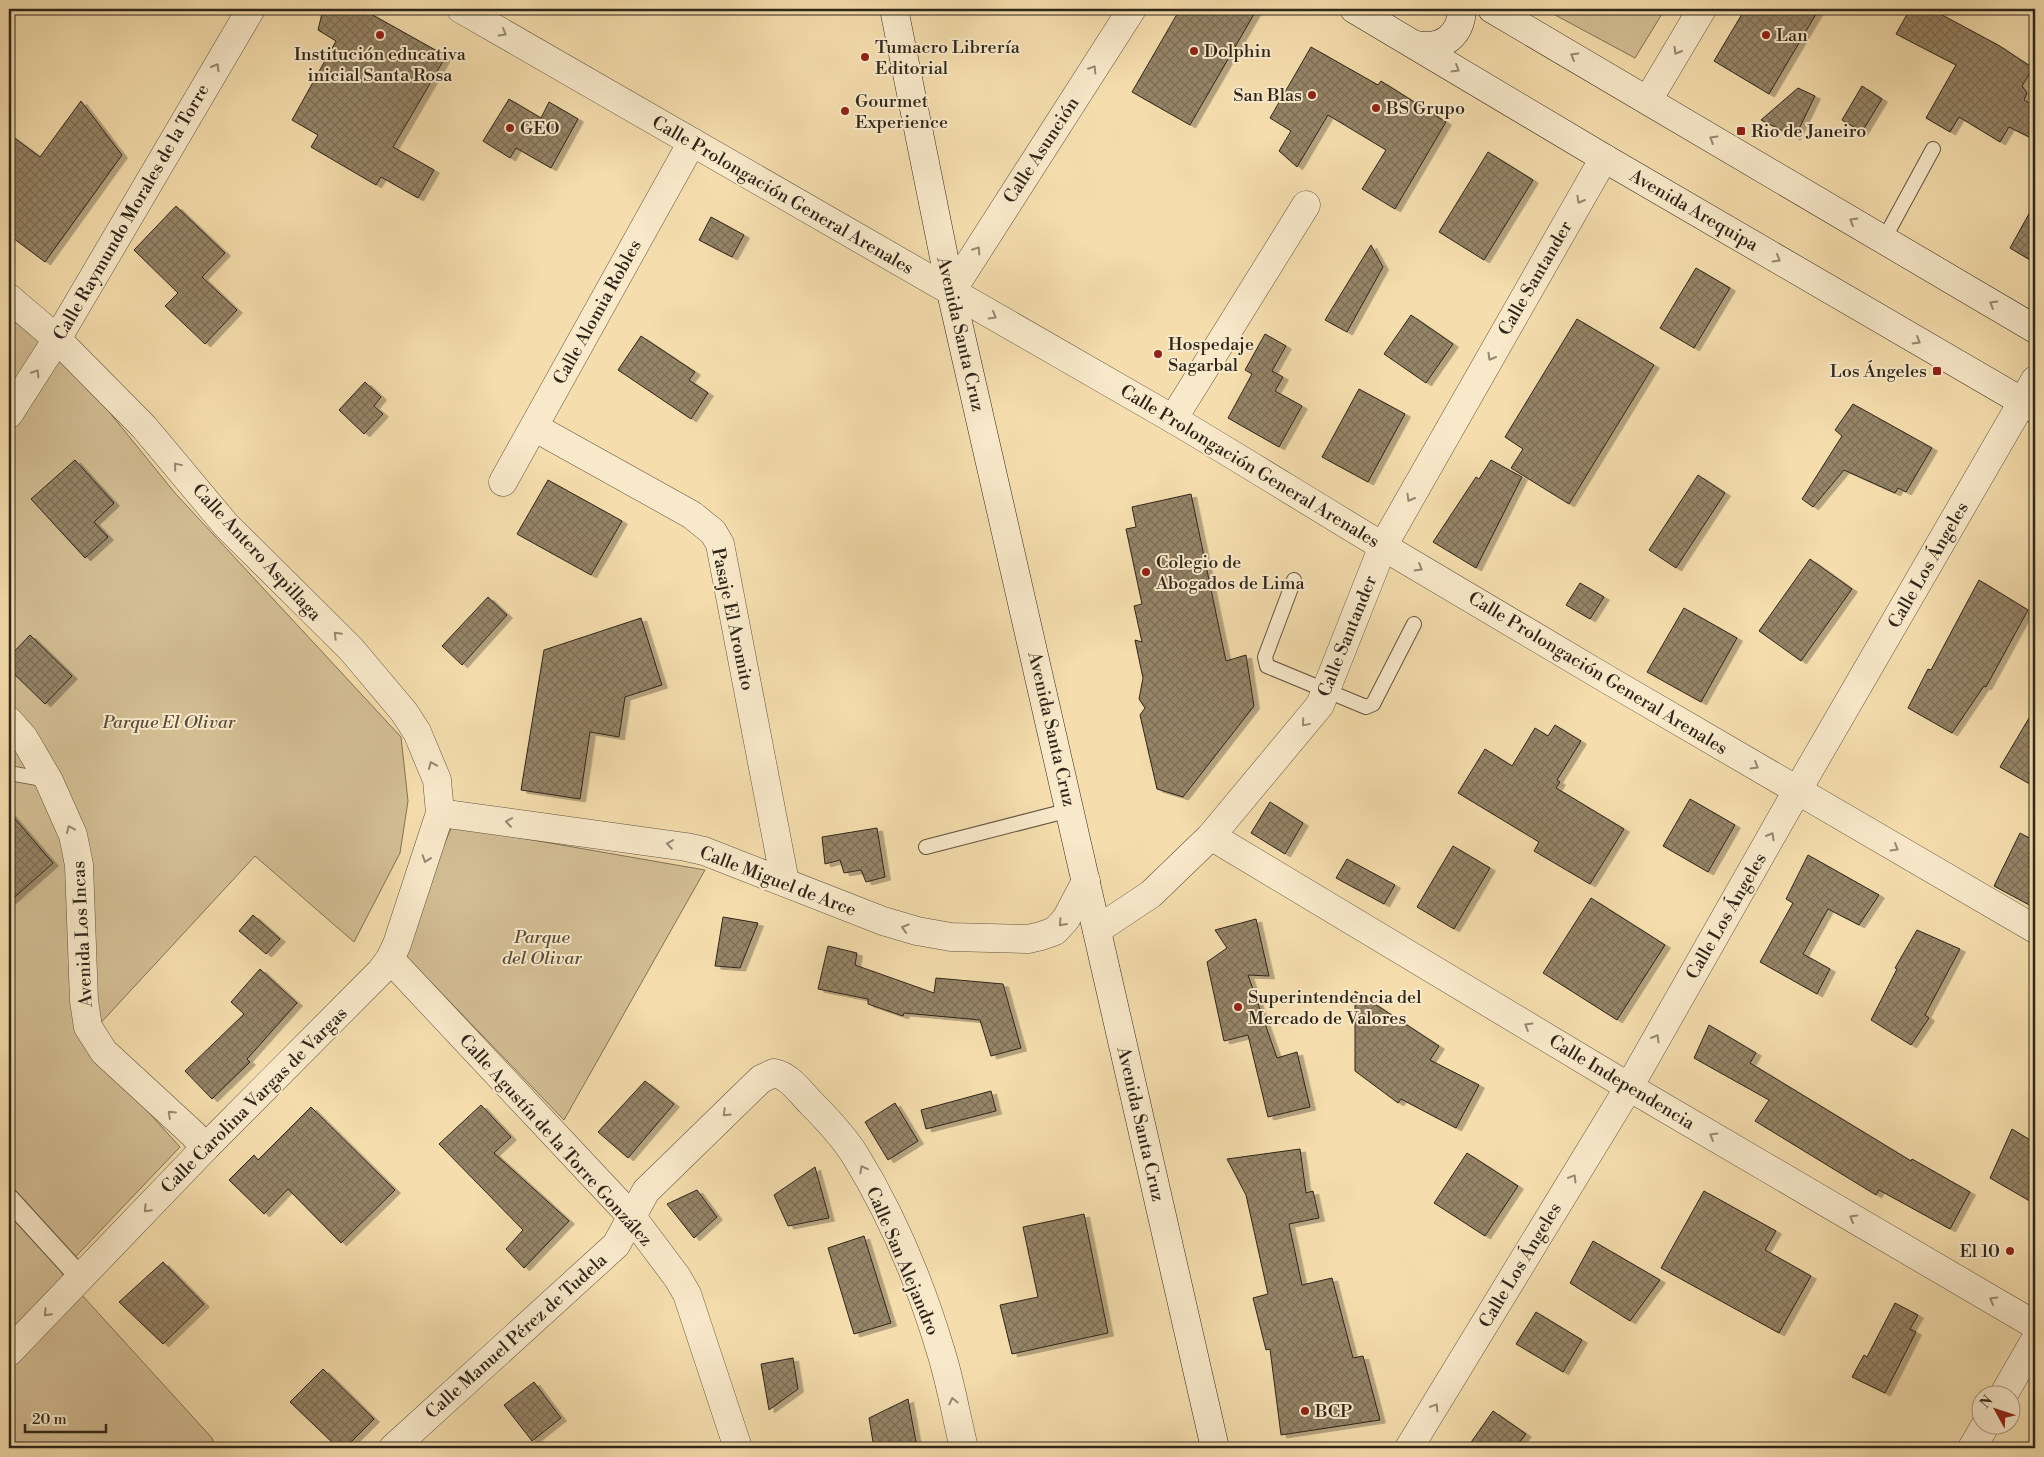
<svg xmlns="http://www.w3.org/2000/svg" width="2044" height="1457" viewBox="0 0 2044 1457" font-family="'Libre Bodoni',serif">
<defs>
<pattern id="building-cross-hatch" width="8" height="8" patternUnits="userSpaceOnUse" patternTransform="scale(1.25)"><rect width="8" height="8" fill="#968567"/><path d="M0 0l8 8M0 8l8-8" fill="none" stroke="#7b6d54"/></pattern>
<filter id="shadow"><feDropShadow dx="5.5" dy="3" stdDeviation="0" flood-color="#0004"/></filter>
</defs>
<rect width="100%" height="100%" fill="#f5ddad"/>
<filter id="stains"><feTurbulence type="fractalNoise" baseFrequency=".004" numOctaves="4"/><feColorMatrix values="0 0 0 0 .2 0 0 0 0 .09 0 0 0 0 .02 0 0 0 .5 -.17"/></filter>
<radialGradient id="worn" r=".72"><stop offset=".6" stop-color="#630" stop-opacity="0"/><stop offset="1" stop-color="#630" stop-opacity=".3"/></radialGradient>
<g fill="#d3be94" stroke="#817258">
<polygon points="1544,9 1665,9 1635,58"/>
<polygon points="9,297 84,381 175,493 401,737 408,801 400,853 354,942 255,856 84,1041 180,1147 61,1272 212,1438 216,1448 9,1448"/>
<polygon points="452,826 705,870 564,1120 400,950"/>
</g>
<g fill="url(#building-cross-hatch)" stroke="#2f261b" filter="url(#shadow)">
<polygon points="323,9 362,9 446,56 393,147 434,170 418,198 381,177 376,185 311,147 318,135 292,120 336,41 318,30"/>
<polygon points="1180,9 1257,9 1190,125 1132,92"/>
<polygon points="1745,9 1819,9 1769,94 1714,61"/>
<polygon points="1910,9 1931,9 1998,45 2033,68 2022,86 2027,93 2024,100 2035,106 2035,140 2009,127 2000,142 1959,117 1950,132 1926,118 1956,65 1896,34"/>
<polygon points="1311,47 1378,85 1381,81 1446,122 1395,209 1362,189 1386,150 1328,115 1297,167 1279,151 1291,131 1270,118"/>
<polygon points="1862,86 1882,99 1862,132 1842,120"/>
<polygon points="1798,88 1815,96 1795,137 1761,120"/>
<polygon points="509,99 541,118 549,102 578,119 551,168 516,148 510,158 483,141"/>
<polygon points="81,101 122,155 45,262 9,235 9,134 40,157"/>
<polygon points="1488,152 1533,180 1484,260 1439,232"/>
<polygon points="2035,203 2035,263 2010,248"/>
<polygon points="176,206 225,253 202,277 237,310 205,344 165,306 178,293 134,250"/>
<polygon points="711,217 744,235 732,257 699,240"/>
<polygon points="1371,245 1383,267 1347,332 1325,320"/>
<polygon points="1696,268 1730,288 1694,348 1660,328"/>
<polygon points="1411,315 1453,344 1426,383 1384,354"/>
<polygon points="1577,319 1654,365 1569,504 1511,468 1523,449 1505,437"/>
<polygon points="1265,334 1286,346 1272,371 1283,377 1275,391 1302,406 1279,447 1228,418 1252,374 1245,370"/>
<polygon points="641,336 695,372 689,380 708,393 691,419 618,370"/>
<polygon points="365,382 381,397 374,406 383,414 364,434 339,410"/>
<polygon points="1359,389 1405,414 1368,482 1322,457"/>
<polygon points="1853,404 1932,448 1906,492 1898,488 1895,493 1844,470 1813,507 1802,499 1842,436 1835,430"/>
<polygon points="75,460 114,503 94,522 108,537 85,558 31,499"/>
<polygon points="1491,460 1522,477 1476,568 1433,542 1476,477 1479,479"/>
<polygon points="1698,475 1725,493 1676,568 1649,550"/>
<polygon points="548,480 622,521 591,575 517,534"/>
<polygon points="1191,494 1226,661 1246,655 1254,706 1183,797 1157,789 1140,715 1145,708 1139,699 1143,678 1135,640 1142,642 1134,606 1142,604 1126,529 1136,527 1132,507"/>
<polygon points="1810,559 1852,589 1801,661 1759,631"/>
<polygon points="1979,580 2028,610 1986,687 1984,686 1952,733 1908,708 1928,669 1931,670"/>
<polygon points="1580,583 1604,597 1590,619 1566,605"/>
<polygon points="488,597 507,615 462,665 442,646"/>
<polygon points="1684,608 1737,638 1701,702 1647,672"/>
<polygon points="641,618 662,685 625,697 619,737 590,732 580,799 521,790 544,650"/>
<polygon points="30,635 72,676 45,704 9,669 9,657"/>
<polygon points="2035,708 2035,787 2000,767"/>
<polygon points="1555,725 1581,741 1557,780 1560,782 1556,788 1624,829 1590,884 1534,851 1539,842 1458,793 1485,749 1512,766 1535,728 1548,736"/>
<polygon points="1690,799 1735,825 1708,872 1663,846"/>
<polygon points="1270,802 1303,823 1285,854 1251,833"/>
<polygon points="9,812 53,863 9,902"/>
<polygon points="877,828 885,877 866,882 861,870 844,873 840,860 825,864 822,837"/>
<polygon points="2020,833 2035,841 2035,908 1994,886"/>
<polygon points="1453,846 1490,868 1454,929 1417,907"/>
<polygon points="1808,855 1879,895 1859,925 1828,909 1803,954 1830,969 1817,994 1760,962 1793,903 1786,899"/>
<polygon points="1347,859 1395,885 1384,904 1336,878"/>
<polygon points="1591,898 1665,945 1617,1020 1543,973"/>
<polygon points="253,915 280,939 266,954 239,931"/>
<polygon points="723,917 758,923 740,968 715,966"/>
<polygon points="1256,919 1269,976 1248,975 1277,1058 1297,1052 1310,1107 1268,1117 1248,1035 1224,1041 1207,962 1227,948 1215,930"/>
<polygon points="1917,930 1960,949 1925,1015 1929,1018 1911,1045 1871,1020 1897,969 1895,968"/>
<polygon points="828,946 857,953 855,965 934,993 936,978 1003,984 1021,1048 991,1056 980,1020 904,1013 903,1016 868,1004 868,999 818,989"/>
<polygon points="260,969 297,1003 247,1059 250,1062 212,1099 185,1071 244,1014 231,1002"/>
<polygon points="1355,991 1439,1046 1430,1060 1479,1085 1456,1128 1401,1099 1398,1103 1355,1071"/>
<polygon points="1709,1025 1756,1053 1750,1063 1911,1161 1912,1159 1970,1192 1950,1229 1879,1190 1876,1195 1755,1121 1769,1100 1694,1058"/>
<polygon points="645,1081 674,1104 628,1158 598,1132"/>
<polygon points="991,1091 996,1111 926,1129 921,1110"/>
<polygon points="895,1103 918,1141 888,1160 865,1122"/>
<polygon points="481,1105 511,1137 494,1153 569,1221 524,1268 506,1249 523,1230 439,1144"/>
<polygon points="311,1107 395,1190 341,1243 288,1189 264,1214 229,1180 254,1155 258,1160"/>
<polygon points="2012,1129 2035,1143 2035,1204 1990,1178"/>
<polygon points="1300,1149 1306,1193 1313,1191 1319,1218 1289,1224 1302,1285 1332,1278 1353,1358 1363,1356 1380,1420 1281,1435 1270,1349 1266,1350 1253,1298 1268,1294 1246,1195 1227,1159"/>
<polygon points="1467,1153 1518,1186 1485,1236 1434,1203"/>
<polygon points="815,1167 829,1218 788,1226 774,1195"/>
<polygon points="697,1190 717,1217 694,1238 667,1204"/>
<polygon points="1704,1191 1776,1231 1765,1250 1811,1276 1779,1333 1661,1268"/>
<polygon points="1084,1214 1108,1333 1012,1354 1000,1305 1038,1297 1023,1227"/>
<polygon points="864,1236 891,1323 854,1334 828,1248"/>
<polygon points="1593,1241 1660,1280 1630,1321 1570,1283"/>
<polygon points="163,1262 204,1304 163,1344 119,1302"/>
<polygon points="1895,1303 1918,1315 1910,1329 1916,1332 1885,1393 1852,1377 1864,1355 1867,1357"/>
<polygon points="1536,1312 1582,1340 1563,1372 1516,1344"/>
<polygon points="793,1358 798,1389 769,1410 761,1364"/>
<polygon points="323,1369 374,1419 345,1448 338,1448 290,1402"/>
<polygon points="534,1382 561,1418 532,1441 504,1405"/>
<polygon points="908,1399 916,1442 874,1448 869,1418"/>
<polygon points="1493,1411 1526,1434 1515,1448 1467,1448"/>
</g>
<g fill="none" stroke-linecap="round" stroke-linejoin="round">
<defs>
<g id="service">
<polyline points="1884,239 1933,149"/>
<polyline points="1294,580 1265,657 1267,666 1366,707 1373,704 1414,624"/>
<polyline points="9,773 48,780"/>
<polyline points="926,847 1070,810"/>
</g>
<polyline id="pedestrian" points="9,1199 81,1278"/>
<g id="minor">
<path d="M461,9l712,410c71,42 141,86 211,128 216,129 434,256 651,382"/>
<polyline points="1648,100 1702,9"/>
<polyline points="951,292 1132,9"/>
<polyline points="9,298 57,339 144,427 226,525 351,649 404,712 417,732 437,780 440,813"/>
<polyline points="9,414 57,339 251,9"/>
<polyline points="1173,419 1306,205"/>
<polyline points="534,427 692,515 713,532 720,544 785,882"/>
<polyline points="503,482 692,142"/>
<polyline points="1211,836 1629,1087 2035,1325"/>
<polyline points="1097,930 1151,894 1211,836 1320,705 1383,546 1604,158"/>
<polyline points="390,959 632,1217 677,1277 687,1294 738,1448"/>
<polyline points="9,1352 205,1148"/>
<polyline points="2004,1394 2035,1340"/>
<path d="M393,1448l223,-203 30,-54 115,-112 13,-6c16,3 26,19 37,30 16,16 32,33 44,52 37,60 66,130 86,197 10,32 15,64 23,96"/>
<polyline points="1409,1448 1629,1087 1797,791 2035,380"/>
<polyline points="1972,1448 1986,1424"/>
</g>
<polyline id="tertiary" points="9,721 24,738 49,781 73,835 79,865 84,1001 88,1027 104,1052 193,1134 205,1148 381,971 390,959 397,944 440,813 686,847 704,851 883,921 917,931 951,937 1028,939 1041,936 1055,931 1066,919 1086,881"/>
<g id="secondary">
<polyline points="894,9 951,292 1215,1448"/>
<polyline points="1354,9 1604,158 2035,409"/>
<polyline points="1492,9 2035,329"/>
<path d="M1416,45c27,5 45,-10 46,-36"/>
</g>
</defs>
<use href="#service" stroke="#605440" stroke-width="16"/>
<use href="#pedestrian" stroke="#605440" stroke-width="22"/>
<use href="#minor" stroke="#605440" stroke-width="29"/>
<use href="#tertiary" stroke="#605440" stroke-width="29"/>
<use href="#secondary" stroke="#2f261b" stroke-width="29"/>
<use href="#service" stroke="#f8e9ca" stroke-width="14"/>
<use href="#pedestrian" stroke="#f8e9ca" stroke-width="20"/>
<use href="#minor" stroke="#f8e9ca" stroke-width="28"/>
<use href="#tertiary" stroke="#f8e9ca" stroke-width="28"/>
<use href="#secondary" stroke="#f8e9ca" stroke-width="28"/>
</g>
<defs><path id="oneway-chevron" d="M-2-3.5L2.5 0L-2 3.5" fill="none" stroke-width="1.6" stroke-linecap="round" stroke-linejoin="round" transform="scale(1.25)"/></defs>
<g stroke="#948872">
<use href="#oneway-chevron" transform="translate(503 33) rotate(30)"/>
<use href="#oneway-chevron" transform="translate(1677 51) rotate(120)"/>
<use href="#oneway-chevron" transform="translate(1574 56) rotate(-150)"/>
<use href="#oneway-chevron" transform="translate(216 67) rotate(-60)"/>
<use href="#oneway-chevron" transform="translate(1093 69) rotate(-57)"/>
<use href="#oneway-chevron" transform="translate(1456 69) rotate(31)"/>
<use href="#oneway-chevron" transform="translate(1713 139) rotate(-149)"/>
<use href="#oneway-chevron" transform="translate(1580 200) rotate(120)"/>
<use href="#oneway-chevron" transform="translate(1853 221) rotate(-149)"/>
<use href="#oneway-chevron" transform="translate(977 250) rotate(-57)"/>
<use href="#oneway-chevron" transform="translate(1777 259) rotate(30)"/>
<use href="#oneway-chevron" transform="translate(1993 304) rotate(-149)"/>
<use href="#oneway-chevron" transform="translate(993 316) rotate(30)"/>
<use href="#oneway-chevron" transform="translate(1917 341) rotate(30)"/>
<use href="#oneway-chevron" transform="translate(1491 357) rotate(120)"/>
<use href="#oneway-chevron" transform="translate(36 373) rotate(-58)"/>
<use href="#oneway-chevron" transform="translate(177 466) rotate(-130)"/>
<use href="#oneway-chevron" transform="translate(1410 498) rotate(120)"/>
<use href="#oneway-chevron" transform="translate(1419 568) rotate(31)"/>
<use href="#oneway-chevron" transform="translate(337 635) rotate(-135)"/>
<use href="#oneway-chevron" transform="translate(1305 723) rotate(130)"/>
<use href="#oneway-chevron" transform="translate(432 765) rotate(-112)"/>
<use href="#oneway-chevron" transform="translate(1755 766) rotate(31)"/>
<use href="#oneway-chevron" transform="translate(509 822) rotate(-172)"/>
<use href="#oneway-chevron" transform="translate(70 829) rotate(-113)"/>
<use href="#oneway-chevron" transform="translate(1771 836) rotate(-60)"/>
<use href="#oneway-chevron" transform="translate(670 844) rotate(-172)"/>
<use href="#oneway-chevron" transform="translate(1895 848) rotate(30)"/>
<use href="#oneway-chevron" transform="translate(426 859) rotate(109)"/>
<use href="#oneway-chevron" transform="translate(1062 923) rotate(132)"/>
<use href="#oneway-chevron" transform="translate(905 928) rotate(-163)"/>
<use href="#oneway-chevron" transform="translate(1528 1026) rotate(-149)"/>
<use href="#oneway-chevron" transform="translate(1656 1038) rotate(-60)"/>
<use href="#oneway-chevron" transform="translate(726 1113) rotate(136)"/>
<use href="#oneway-chevron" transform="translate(171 1114) rotate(-137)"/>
<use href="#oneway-chevron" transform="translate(1713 1136) rotate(-150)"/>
<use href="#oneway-chevron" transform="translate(863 1169) rotate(-119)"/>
<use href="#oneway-chevron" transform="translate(1573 1178) rotate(-59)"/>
<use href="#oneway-chevron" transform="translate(147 1209) rotate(134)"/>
<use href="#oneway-chevron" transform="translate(1853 1218) rotate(-150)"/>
<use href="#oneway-chevron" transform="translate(1993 1300) rotate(-150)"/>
<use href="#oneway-chevron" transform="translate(47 1313) rotate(134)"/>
<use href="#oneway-chevron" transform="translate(953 1401) rotate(-103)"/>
<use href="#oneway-chevron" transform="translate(1435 1407) rotate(-59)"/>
</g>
<g fill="#8f2418" stroke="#f8e9ca" stroke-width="2">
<circle cx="380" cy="35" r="5"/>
<circle cx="1766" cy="35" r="5"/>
<circle cx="1194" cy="51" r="5"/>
<circle cx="865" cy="57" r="5"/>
<circle cx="1312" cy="95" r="5"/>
<circle cx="1376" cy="108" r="5"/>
<circle cx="845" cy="111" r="5"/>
<circle cx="510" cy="128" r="5"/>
<rect x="1736" y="126" width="10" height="10" rx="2.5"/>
<circle cx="1158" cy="354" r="5"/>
<rect x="1932" y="366" width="10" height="10" rx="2.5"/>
<circle cx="1146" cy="572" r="5"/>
<circle cx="1238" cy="1007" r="5"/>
<circle cx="2010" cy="1251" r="5"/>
<circle cx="1305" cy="1411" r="5"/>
</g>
<g text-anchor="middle" stroke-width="4" stroke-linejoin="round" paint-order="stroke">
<g font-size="18" fill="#2f261b" stroke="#f8e9ca" text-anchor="start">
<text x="1776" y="41">Lan</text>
<text x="875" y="53">Tumacro Librería<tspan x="875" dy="21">Editorial</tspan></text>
<text x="1204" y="57">Dolphin</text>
<text x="380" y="60" text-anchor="middle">Institución educativa<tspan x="380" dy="21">inicial Santa Rosa</tspan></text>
<text x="1302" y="101" text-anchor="end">San Blas</text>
<text x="855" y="107">Gourmet<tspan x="855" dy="21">Experience</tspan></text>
<text x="1386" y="114">BS Grupo</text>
<text x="520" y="134">GEO</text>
<text x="1751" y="137">Rio de Janeiro</text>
<text x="1168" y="350">Hospedaje<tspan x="1168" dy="21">Sagarbal</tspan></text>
<text x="1927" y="377" text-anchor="end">Los Ángeles</text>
<text x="1156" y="568">Colegio de<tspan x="1156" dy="21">Abogados de Lima</tspan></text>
<text x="1248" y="1003">Superintendencia del<tspan x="1248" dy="21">Mercado de Valores</tspan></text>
<text x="2000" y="1257" text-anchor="end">El 10</text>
<text x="1315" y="1417">BCP</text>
</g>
<g font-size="18" fill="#2f261b" stroke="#f8e9ca">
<text transform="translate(1041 150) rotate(-57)" y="6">Calle Asunción</text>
<text transform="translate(783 195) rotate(30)" y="6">Calle Prolongación General Arenales</text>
<text transform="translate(1694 210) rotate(30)" y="6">Avenida Arequipa</text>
<text transform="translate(131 212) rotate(-60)" y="6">Calle Raymundo Morales de la Torre</text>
<text transform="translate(1535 278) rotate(-60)" y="6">Calle Santander</text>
<text transform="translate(597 312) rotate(-61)" y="6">Calle Alomia Robles</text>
<text transform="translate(961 334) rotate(77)" y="6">Avenida Santa Cruz</text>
<text transform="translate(1250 466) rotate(31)" y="6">Calle Prolongación General Arenales</text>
<text transform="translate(257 552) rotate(47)" y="6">Calle Antero Aspillaga</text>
<text transform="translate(1928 565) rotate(-60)" y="6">Calle Los Ángeles</text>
<text transform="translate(733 619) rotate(78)" y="6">Pasaje El Aromito</text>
<text transform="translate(1347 636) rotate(-68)" y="6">Calle Santander</text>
<text transform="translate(1598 673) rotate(31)" y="6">Calle Prolongación General Arenales</text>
<text transform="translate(1052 729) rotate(77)" y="6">Avenida Santa Cruz</text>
<text transform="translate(778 881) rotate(21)" y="6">Calle Miguel de Arce</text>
<text transform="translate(1726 916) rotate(-60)" y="6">Calle Los Ángeles</text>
<text transform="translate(82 934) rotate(-93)" y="6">Avenida Los Incas</text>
<text transform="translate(1622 1082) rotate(31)" y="6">Calle Independencia</text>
<text transform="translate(254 1100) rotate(-45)" y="6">Calle Carolina Vargas de Vargas</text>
<text transform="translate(1141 1124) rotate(77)" y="6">Avenida Santa Cruz</text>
<text transform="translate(556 1140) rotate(48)" y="6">Calle Agustín de la Torre González</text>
<text transform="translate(903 1261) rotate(67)" y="6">Calle San Alejandro</text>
<text transform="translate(1520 1265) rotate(-59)" y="6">Calle Los Ángeles</text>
<text transform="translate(516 1336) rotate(-42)" y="6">Calle Manuel Pérez de Tudela</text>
</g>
<g font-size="18" font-style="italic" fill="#584c39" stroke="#f8e9ca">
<text x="169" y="728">Parque El Olivar</text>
<text x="542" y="943">Parque<tspan x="542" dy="21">del Olivar</tspan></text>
</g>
</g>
<rect width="2044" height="1457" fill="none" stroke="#f5ddad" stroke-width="30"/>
<rect x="10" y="10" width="2024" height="1437" fill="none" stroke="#2f261b" stroke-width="2.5"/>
<rect x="15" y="15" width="2014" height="1427" fill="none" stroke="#2f261b"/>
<g transform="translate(1996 1410) rotate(310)"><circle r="24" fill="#f8e9ca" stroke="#a89b84"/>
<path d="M0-4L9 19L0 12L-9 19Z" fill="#8f2418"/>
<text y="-8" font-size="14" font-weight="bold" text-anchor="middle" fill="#2f261b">N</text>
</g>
<path d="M25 1424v8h81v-8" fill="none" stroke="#2f261b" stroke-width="2.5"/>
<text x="32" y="1424" font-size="15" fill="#2f261b" stroke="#f8e9ca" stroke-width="4" paint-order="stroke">20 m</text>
<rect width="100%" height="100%" filter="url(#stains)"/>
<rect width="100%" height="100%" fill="url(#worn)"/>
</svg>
